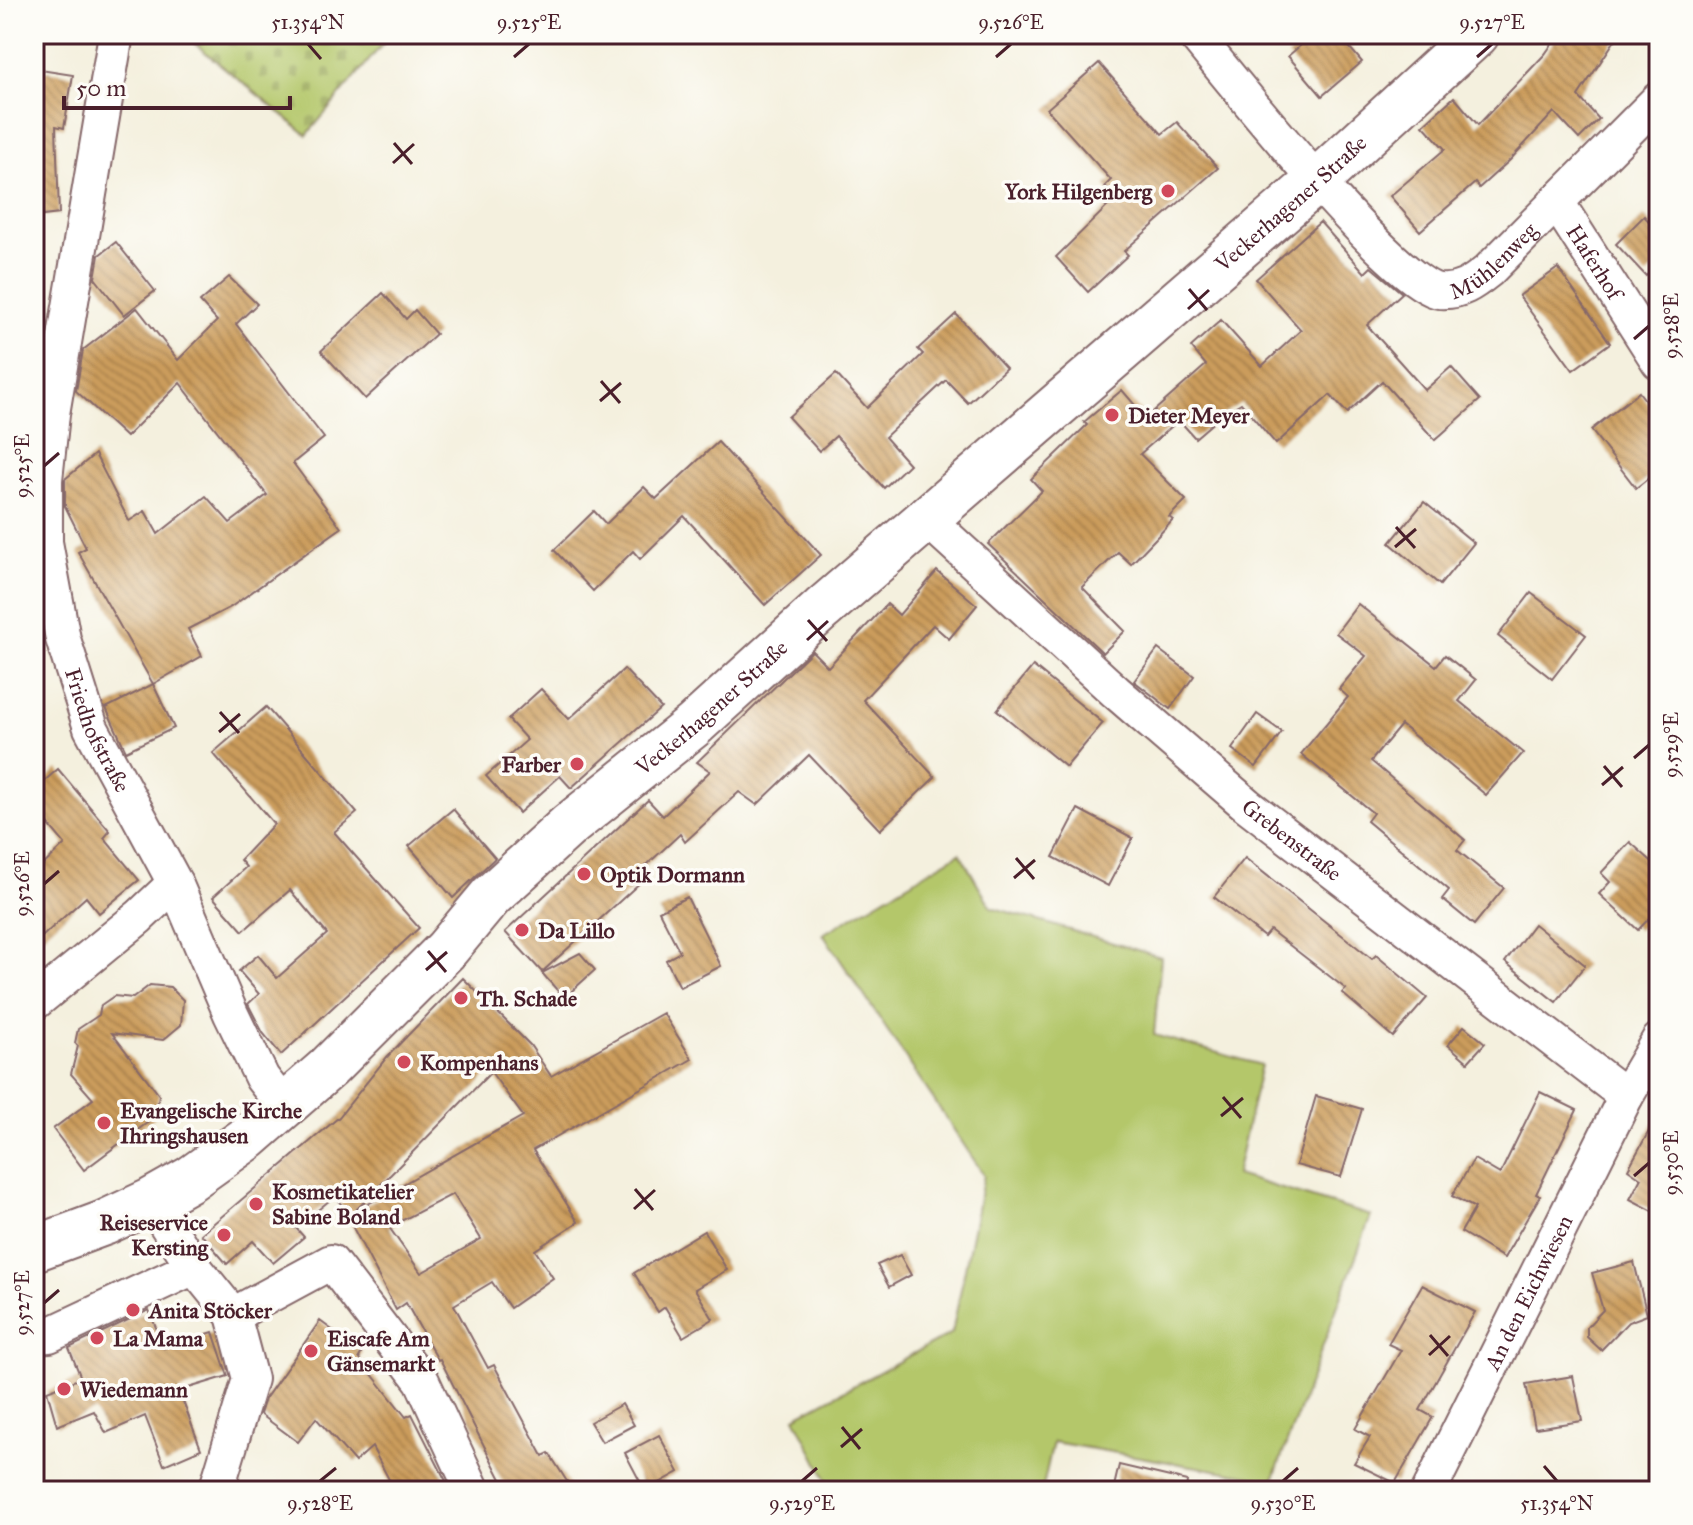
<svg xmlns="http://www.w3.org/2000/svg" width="1693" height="1525" viewBox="0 0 1693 1525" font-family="'IM FELL Great Primer',serif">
<defs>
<pattern id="cemetery-stones" width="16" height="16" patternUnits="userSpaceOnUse" patternTransform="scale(2)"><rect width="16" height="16" fill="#b4c76b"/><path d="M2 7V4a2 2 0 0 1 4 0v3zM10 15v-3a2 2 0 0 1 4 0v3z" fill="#9caa5d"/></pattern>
<pattern id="building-back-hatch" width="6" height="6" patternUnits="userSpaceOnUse" patternTransform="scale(2)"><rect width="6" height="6" fill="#cb9c5b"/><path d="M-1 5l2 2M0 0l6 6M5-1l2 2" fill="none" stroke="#a77f4b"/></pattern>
</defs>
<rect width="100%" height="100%" fill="#fdfcf7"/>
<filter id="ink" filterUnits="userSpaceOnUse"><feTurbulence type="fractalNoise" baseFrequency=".0125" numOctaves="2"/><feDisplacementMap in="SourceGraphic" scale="16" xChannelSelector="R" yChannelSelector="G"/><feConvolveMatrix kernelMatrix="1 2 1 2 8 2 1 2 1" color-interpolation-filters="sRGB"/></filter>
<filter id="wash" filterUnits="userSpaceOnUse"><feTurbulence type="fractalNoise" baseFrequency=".006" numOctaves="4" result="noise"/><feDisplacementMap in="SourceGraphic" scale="32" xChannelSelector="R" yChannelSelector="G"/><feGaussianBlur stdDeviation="1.8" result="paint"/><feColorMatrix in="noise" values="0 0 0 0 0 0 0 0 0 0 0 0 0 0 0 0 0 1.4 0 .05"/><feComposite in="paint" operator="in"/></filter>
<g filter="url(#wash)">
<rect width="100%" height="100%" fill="#f4f0de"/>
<polygon fill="#b4c76b" stroke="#7f734b" stroke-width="2" points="960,853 991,907 1161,957 1154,1035 1261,1065 1236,1175 1371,1216 1273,1480 1053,1442 1042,1491 832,1491 795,1417 952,1333 984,1175 823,934"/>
<polygon fill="url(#cemetery-stones)" stroke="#7f734b" stroke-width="2" points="183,34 391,34 307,135"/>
<g id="blocks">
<g fill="url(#building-back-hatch)" fill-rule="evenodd">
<polygon points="1314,34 1338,34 1362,62 1322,96 1288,56"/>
<polygon points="1559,34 1619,34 1578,96 1599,119 1579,139 1554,112 1510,160 1479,188 1475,183 1420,231 1390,196 1445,149 1423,125 1454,97 1478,125 1545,54"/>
<polygon points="1099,63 1162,134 1177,122 1218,168 1124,251 1128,255 1088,292 1056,257 1116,198 1105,186 1111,180 1047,109"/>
<polygon points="34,69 73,75 64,128 56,126 59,214 34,217"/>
<polygon points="1644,216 1659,232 1659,264 1646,276 1616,244"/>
<polygon points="1320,222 1365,273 1371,267 1402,293 1367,325 1425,390 1451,367 1480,400 1435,440 1382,381 1347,413 1330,395 1276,444 1241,403 1223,414 1195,438 1179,420 1140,454 1186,500 1169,517 1173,520 1131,564 1118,552 1082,587 1125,631 1103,653 988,544 1042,491 1031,479 1087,425 1084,422 1122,390 1146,418 1206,365 1191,347 1221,320 1262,366 1301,330 1256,279"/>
<polygon points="116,242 155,291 124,315 95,278 99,255"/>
<polygon points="1558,268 1610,343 1573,370 1519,296"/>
<polygon points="229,277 257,304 236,324 324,438 293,463 341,528 231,607 188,629 202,656 153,684 78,552 86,548 65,506 65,479 95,454 129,521 145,511 158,534 206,496 230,523 267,495 180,383 126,437 76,391 83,350 137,308 178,360 217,321 200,302"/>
<polygon points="383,293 406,319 415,310 436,334 365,399 321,351"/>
<polygon points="956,314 1006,368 968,403 946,380 885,437 909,464 884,488 836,436 819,451 788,417 836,374 867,408 923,354 918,349"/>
<polygon points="1639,392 1659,418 1659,470 1636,488 1591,430"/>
<polygon points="718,442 821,555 765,605 684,516 640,559 633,551 593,591 554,550 594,511 606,524 644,487 656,499"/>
<polygon points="1424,502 1474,543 1440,585 1390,543"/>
<polygon points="937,571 977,605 949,639 933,625 863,700 935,777 880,830 809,755 757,805 739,792 685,842 680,834 637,874 643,880 542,972 505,932 648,800 663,816 710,771 697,762 812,651 828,667 887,604 899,615"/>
<polygon points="1531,593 1586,635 1552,679 1498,636"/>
<polygon points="1358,604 1436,666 1445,655 1476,680 1459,701 1523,753 1486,795 1401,725 1371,761 1465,840 1457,850 1504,888 1474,925 1442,899 1449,890 1367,821 1373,813 1301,754 1348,697 1339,689 1366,656 1336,633"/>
<polygon points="1158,649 1194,676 1170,709 1134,681"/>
<polygon points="1033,666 1103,723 1066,767 997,710"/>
<polygon points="624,669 661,708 571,788 560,776 519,813 486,776 527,740 508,719 541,689 569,719"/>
<polygon points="153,684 174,728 126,751 106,708"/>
<polygon points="266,707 357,813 334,832 419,928 281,1055 263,1033 248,1004 259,994 239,971 258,955 277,978 327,934 290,890 243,931 213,897 246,867 240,860 274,824 213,753"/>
<polygon points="1257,714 1282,732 1256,767 1232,749"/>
<polygon points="58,769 110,831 104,838 139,880 99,913 86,897 34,944 34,874 65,844 34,807 34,790"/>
<polygon points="453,809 495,858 453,898 409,846"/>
<polygon points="1078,809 1133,838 1108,886 1053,857"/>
<polygon points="1630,842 1659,868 1659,908 1638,930 1599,894 1610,882 1601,873"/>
<polygon points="1245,858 1372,959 1376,955 1427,998 1393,1037 1342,993 1346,989 1270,930 1264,937 1214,897"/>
<polygon points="687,897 721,966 680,987 666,960 680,952 659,911"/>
<polygon points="1534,924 1585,965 1556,1002 1505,962"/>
<polygon points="580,953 595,970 564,998 542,973"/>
<path d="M463,978l67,67 21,31 112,-63 29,46 -159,91 45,72 -43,28 18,28 -43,30 -18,-26 -38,23 34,63 6,-3 49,91 6,-3 24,38h-66l-67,-132 -2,1 -32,-57 -10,7 -60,-115 -40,33 8,9 -31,26 -20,-22 -26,23 -26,-30 138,-117 48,-60zM491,1072l32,44 -169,96zM453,1194l28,45 -60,34 -32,-46z"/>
<polygon points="150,985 170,987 183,1000 181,1025 163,1040 112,1033 159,1095 155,1117 84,1170 53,1129 93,1099 71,1074 78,1046 75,1043 78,1029 99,1015 101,1005 114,996 133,998"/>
<polygon points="1464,1026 1485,1043 1468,1062 1448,1045"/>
<polygon points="1540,1092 1577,1110 1536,1194 1540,1196 1504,1258 1461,1232 1475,1208 1452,1196 1474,1159 1500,1174"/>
<polygon points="1316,1096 1362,1109 1341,1177 1296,1165"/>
<polygon points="1659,1113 1659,1214 1630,1199 1641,1178 1628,1169"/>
<polygon points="704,1231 727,1270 695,1289 713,1319 683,1337 665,1307 658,1312 634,1273"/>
<polygon points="900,1255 911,1275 889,1287 877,1265"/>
<polygon points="1634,1262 1647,1315 1628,1322 1601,1350 1587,1337 1587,1327 1603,1310 1592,1273"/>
<polygon points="1422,1285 1475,1312 1420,1410 1433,1417 1395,1483 1354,1463 1370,1437 1355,1429 1401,1350 1388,1344"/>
<polygon points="149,1310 164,1348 213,1332 228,1376 179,1391 201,1449 164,1465 145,1416 106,1433 94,1411 57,1426 47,1391 81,1378 69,1348"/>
<polygon points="320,1321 362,1352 359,1358 406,1417 412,1414 451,1491 395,1491 372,1447 355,1462 316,1418 298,1442 260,1414 265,1399"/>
<polygon points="1573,1376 1582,1421 1535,1428 1526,1384"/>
<polygon points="622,1404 634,1425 602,1442 590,1422"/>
<polygon points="659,1435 679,1472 645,1491 625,1453"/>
<polygon points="1119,1465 1187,1481 1186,1491 1113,1491"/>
</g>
</g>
</g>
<g filter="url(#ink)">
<use href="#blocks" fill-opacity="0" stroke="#86686a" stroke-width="2"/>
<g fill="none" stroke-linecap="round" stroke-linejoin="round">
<defs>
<g id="street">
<path id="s1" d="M116,34l-64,380 -7,66v62l18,97 28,89 84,155 56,131 31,64 22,28"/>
<path id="s2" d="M1194,34c34,42 202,252 245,257 21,2 34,-8 49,-20l171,-172"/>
<path id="s3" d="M1556,201l103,161"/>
<path id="s4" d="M927,519l189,173 131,113 379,291 33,-56"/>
<polyline points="34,1003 139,917 175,883"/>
<polyline points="151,1201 194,1267 233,1315 250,1379 216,1491"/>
<polyline points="233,1315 331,1262 422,1381 473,1491"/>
<polyline points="34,1336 49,1335 194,1267"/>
<path id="s5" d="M1429,1491l197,-395"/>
</g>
<g id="secondary">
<path id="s6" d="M34,1249l70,-26 47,-22 39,-22 59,-42 79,-69 118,-118 45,-54 77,-70 125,-100 129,-117 495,-428 160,-147"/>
</g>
</defs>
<use href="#street" stroke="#86686a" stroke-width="38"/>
<use href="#secondary" stroke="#86686a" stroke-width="48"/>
<use href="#street" stroke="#fff" stroke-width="34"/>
<use href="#secondary" stroke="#fff" stroke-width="44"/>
</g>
</g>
<path fill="none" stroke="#4a1f2b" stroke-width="3" d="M308,44l13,15M514,57l15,-13M996,57l15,-13M1477,57l15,-13M394,143l18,21M393,163l21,-19M1189,289l18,21M1188,309l21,-19M1634,339l15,-13M601,381l19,22M600,401l21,-18M44,466l15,-13M1396,527l19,21M1395,547l21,-18M808,620l19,21M807,640l21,-19M220,712l19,21M219,732l21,-18M1634,758l15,-13M1604,766l18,21M1602,785l21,-18M1016,858l18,21M1014,878l21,-18M44,884l15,-13M428,951l18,21M426,970l21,-18M1223,1097l18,21M1221,1116l22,-18M1634,1176l15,-13M635,1189l18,21M634,1209l21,-19M44,1303l15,-13M1430,1335l18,21M1429,1355l21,-19M842,1427l18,22M841,1447l21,-18M1544,1466l13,15M320,1481l16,-13M802,1481l15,-13M1283,1481l15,-13"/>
<g fill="#d1495b" stroke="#fdfcf7" stroke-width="3">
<circle cx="1168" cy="191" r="8"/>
<circle cx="1112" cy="415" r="8"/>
<circle cx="577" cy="764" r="8"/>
<circle cx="584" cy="874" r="8"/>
<circle cx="522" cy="930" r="8"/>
<circle cx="461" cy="998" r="8"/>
<circle cx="404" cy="1062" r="8"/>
<circle cx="104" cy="1123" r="8"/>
<circle cx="256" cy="1204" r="8"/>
<circle cx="224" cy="1235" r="8"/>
<circle cx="133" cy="1310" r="8"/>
<circle cx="97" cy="1338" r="8"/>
<circle cx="311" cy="1351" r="8"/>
<circle cx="64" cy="1389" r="8"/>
</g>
<g text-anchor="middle" stroke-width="7" stroke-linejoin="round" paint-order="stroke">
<g font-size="22" font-weight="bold" fill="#4a1f2b" stroke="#fdfcf7" text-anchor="start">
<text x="1152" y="199" text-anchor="end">York Hilgenberg</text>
<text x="1128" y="423">Dieter Meyer</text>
<text x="561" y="772" text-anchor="end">Farber</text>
<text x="600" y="882">Optik Dormann</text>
<text x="538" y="938">Da Lillo</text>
<text x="477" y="1006">Th. Schade</text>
<text x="420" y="1070">Kompenhans</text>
<text x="120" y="1118">Evangelische Kirche<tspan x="120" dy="25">Ihringshausen</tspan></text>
<text x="272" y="1199">Kosmetikatelier<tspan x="272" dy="25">Sabine Boland</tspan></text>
<text x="208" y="1230" text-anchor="end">Reiseservice<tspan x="208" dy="25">Kersting</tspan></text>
<text x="149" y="1318">Anita Stöcker</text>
<text x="113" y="1346">La Mama</text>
<text x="327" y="1346">Eiscafe Am<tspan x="327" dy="25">Gänsemarkt</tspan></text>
<text x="80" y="1397">Wiedemann</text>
</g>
<g font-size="22" fill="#4a1f2b" stroke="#fdfcf7">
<text dy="8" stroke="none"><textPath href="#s6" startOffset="1644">Veckerhagener Straße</textPath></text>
<text dy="8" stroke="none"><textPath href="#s2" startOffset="422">Mühlenweg</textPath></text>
<text dy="8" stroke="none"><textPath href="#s3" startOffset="72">Haferhof</textPath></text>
<text dy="8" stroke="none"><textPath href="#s6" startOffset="876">Veckerhagener Straße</textPath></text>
<text dy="8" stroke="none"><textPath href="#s1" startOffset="710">Friedhofstraße</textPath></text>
<text dy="8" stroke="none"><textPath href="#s4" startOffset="486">Grebenstraße</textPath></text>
<text dy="8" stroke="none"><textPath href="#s5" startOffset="222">An den Eichwiesen</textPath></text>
</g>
</g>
<rect width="1693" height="1525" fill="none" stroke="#fdfcf7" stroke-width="88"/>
<path d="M64 96v12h226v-12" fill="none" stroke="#4a1f2b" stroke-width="4"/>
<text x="76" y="96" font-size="24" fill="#4a1f2b" stroke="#fdfcf7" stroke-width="6" paint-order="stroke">50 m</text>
<rect x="44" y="44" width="1605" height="1437" fill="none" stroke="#4a1f2b" stroke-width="3"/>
<g font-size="20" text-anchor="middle" fill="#4a1f2b">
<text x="308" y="29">51.354°N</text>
<text x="529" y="29">9.525°E</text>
<text x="1011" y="29">9.526°E</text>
<text x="1492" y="29">9.527°E</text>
<text transform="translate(1671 326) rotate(-90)" y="7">9.528°E</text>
<text transform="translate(22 466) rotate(-90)" y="7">9.525°E</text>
<text transform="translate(1671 745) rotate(-90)" y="7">9.529°E</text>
<text transform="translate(22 884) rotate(-90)" y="7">9.526°E</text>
<text transform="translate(1671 1163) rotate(-90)" y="7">9.530°E</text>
<text transform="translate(22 1303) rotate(-90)" y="7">9.527°E</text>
<text x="320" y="1510">9.528°E</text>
<text x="802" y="1510">9.529°E</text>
<text x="1283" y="1510">9.530°E</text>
<text x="1557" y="1510">51.354°N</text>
</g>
</svg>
